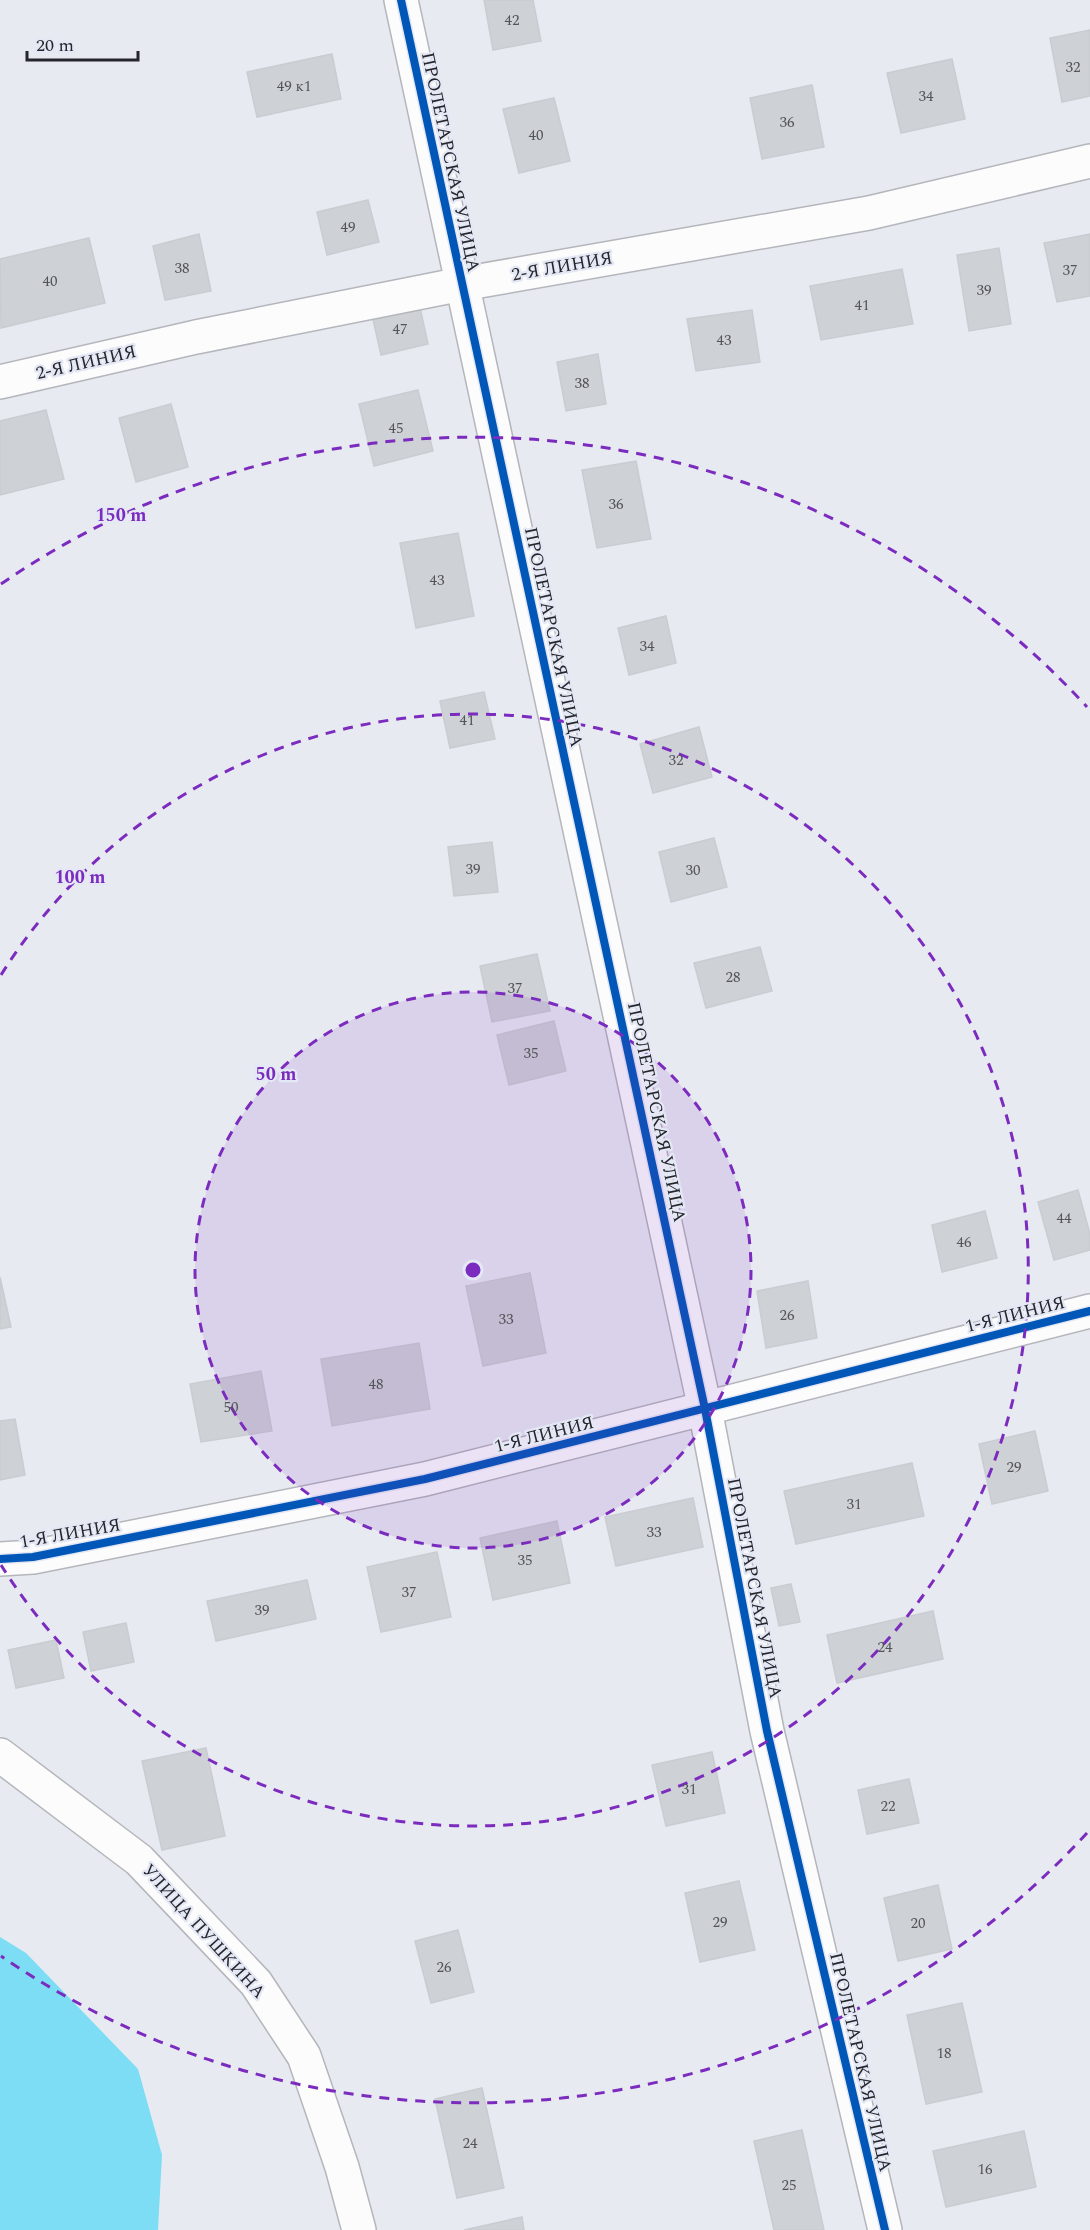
<svg xmlns="http://www.w3.org/2000/svg" width="1090" height="2230" viewBox="0 0 1090 2230" font-family="Spectral,serif">
<rect width="100%" height="100%" fill="#e8eaf1"/>
<polygon fill="#7cddf4" points="0,1937 26,1953 138,2069 162,2155 158,2230 0,2230"/>
<g fill="#ced1d5" stroke="#c9ccd1" stroke-width="1.5">
<polygon points="484,0 533,0 541,41 493,50"/>
<polygon points="1090,30 1090,96 1062,102 1050,38"/>
<polygon points="332,54 341,99 257,117 247,72"/>
<polygon points="952,59 965,119 901,133 887,73"/>
<polygon points="812,85 824,147 762,159 750,98"/>
<polygon points="554,98 570,161 519,173 503,109"/>
<polygon points="368,200 379,242 327,255 317,212"/>
<polygon points="199,234 211,291 165,300 153,246"/>
<polygon points="1090,234 1090,296 1057,302 1044,243"/>
<polygon points="89,238 105,303 1,328 0,259"/>
<polygon points="999,248 1011,324 969,331 957,255"/>
<polygon points="902,269 913,324 821,340 810,286"/>
<polygon points="419,303 428,344 381,355 372,315"/>
<polygon points="752,310 760,362 696,371 687,319"/>
<polygon points="598,354 606,404 566,411 557,362"/>
<polygon points="418,390 433,451 374,466 359,404"/>
<polygon points="171,404 188,467 136,482 119,418"/>
<polygon points="46,410 64,479 0,495 0,421"/>
<polygon points="636,461 651,539 597,548 582,470"/>
<polygon points="458,533 474,616 416,628 400,543"/>
<polygon points="666,616 676,663 629,675 618,628"/>
<polygon points="484,692 495,739 450,748 440,701"/>
<polygon points="699,727 712,777 653,793 640,744"/>
<polygon points="714,838 727,887 671,902 659,852"/>
<polygon points="492,842 498,892 454,896 448,847"/>
<polygon points="760,947 772,991 706,1008 694,963"/>
<polygon points="537,954 550,1011 492,1022 480,966"/>
<polygon points="554,1021 566,1071 509,1085 497,1035"/>
<polygon points="1078,1190 1090,1234 1090,1250 1054,1260 1038,1202"/>
<polygon points="985,1211 997,1258 942,1272 932,1225"/>
<polygon points="530,1273 546,1353 483,1366 466,1286"/>
<polygon points="0,1277 11,1327 0,1329"/>
<polygon points="808,1281 817,1338 766,1348 757,1291"/>
<polygon points="419,1343 430,1409 332,1426 321,1359"/>
<polygon points="261,1371 272,1431 201,1442 190,1384"/>
<polygon points="15,1419 25,1475 0,1480 0,1421"/>
<polygon points="1035,1431 1048,1491 992,1504 979,1444"/>
<polygon points="912,1463 924,1516 796,1544 784,1491"/>
<polygon points="693,1498 703,1547 616,1566 605,1517"/>
<polygon points="557,1521 570,1583 493,1600 480,1538"/>
<polygon points="437,1552 451,1617 381,1632 367,1567"/>
<polygon points="307,1580 316,1619 216,1641 207,1601"/>
<polygon points="791,1584 800,1622 779,1626 771,1588"/>
<polygon points="933,1611 943,1659 837,1683 827,1635"/>
<polygon points="126,1623 134,1662 91,1671 83,1632"/>
<polygon points="56,1640 64,1678 16,1688 8,1650"/>
<polygon points="206,1748 225,1836 162,1850 142,1761"/>
<polygon points="712,1752 725,1813 666,1826 652,1765"/>
<polygon points="909,1779 919,1823 867,1834 858,1790"/>
<polygon points="739,1881 755,1950 700,1962 685,1893"/>
<polygon points="938,1885 952,1949 898,1961 884,1898"/>
<polygon points="458,1930 474,1992 431,2003 415,1941"/>
<polygon points="962,2003 982,2092 926,2104 907,2015"/>
<polygon points="482,2088 504,2188 457,2198 435,2099"/>
<polygon points="802,2130 824,2230 774,2230 754,2141"/>
<polygon points="1024,2131 1036,2187 946,2207 933,2151"/>
<polygon points="522,2217 524,2230 464,2230"/>
</g>
<g fill="none" stroke-linecap="round" stroke-linejoin="round">
<defs>
<g id="minor">
<polyline points="401,0 705,1409 767,1731 885,2230"/>
<polyline points="0,382 196,337 462,284 869,213 1090,161"/>
<polyline points="0,1559 33,1557 425,1479 1090,1311"/>
<polyline points="0,1755 139,1860 256,1983 304,2056 342,2167 359,2230"/>
</g>
</defs>
<use href="#minor" stroke="#b4b6bc" stroke-width="36"/>
<use href="#minor" stroke="#fcfcfd" stroke-width="33"/>
<defs>
<g id="cycleway">
<polyline points="401,0 705,1409 767,1731 885,2230"/>
<polyline points="0,1559 33,1557 425,1479 1090,1311"/>
</g>
</defs>
<use href="#cycleway" stroke="#e4e8f5" stroke-width="11"/>
<use href="#cycleway" stroke="#0057b8" stroke-width="8"/>
</g>
<circle cx="473" cy="1270" r="278" fill="#7b2cbf" fill-opacity=".12"/>
<g fill="none" stroke="#7b2cbf" stroke-width="3" stroke-dasharray="10 8">
<circle cx="473" cy="1270" r="278"/>
<path d="M1 975A556 556 0 1 1 1 1565"/>
<path d="M1087 1833A833 833 0 0 1 1 1956M1 584A833 833 0 0 1 1087 707"/>
</g>
<g text-anchor="middle" stroke-width="4.5" stroke-linejoin="round" paint-order="stroke">
<g font-size="15" fill="#525458">
<text x="512" y="25">42</text>
<text x="1073" y="72">32</text>
<text x="294" y="91">49 к1</text>
<text x="926" y="101">34</text>
<text x="787" y="127">36</text>
<text x="536" y="140">40</text>
<text x="348" y="232">49</text>
<text x="182" y="273">38</text>
<text x="1070" y="275">37</text>
<text x="50" y="286">40</text>
<text x="984" y="295">39</text>
<text x="862" y="310">41</text>
<text x="400" y="334">47</text>
<text x="724" y="345">43</text>
<text x="582" y="388">38</text>
<text x="396" y="433">45</text>
<text x="616" y="509">36</text>
<text x="437" y="585">43</text>
<text x="647" y="651">34</text>
<text x="467" y="725">41</text>
<text x="676" y="765">32</text>
<text x="473" y="874">39</text>
<text x="693" y="875">30</text>
<text x="733" y="982">28</text>
<text x="515" y="993">37</text>
<text x="531" y="1058">35</text>
<text x="1064" y="1223">44</text>
<text x="964" y="1247">46</text>
<text x="787" y="1320">26</text>
<text x="506" y="1324">33</text>
<text x="376" y="1389">48</text>
<text x="231" y="1412">50</text>
<text x="1014" y="1472">29</text>
<text x="854" y="1509">31</text>
<text x="654" y="1537">33</text>
<text x="525" y="1565">35</text>
<text x="409" y="1597">37</text>
<text x="262" y="1615">39</text>
<text x="885" y="1652">24</text>
<text x="689" y="1794">31</text>
<text x="888" y="1811">22</text>
<text x="720" y="1927">29</text>
<text x="918" y="1928">20</text>
<text x="444" y="1972">26</text>
<text x="944" y="2058">18</text>
<text x="470" y="2148">24</text>
<text x="985" y="2174">16</text>
<text x="789" y="2190">25</text>
</g>
<g font-size="18" fill="#25262b" stroke="#e4e8f5">
<text transform="translate(451 162) rotate(78)" y="6">ПРОЛЕТАРСКАЯ УЛИЦА</text>
<text transform="translate(562 266) rotate(-10)" y="6">2-Я ЛИНИЯ</text>
<text transform="translate(86 362) rotate(-13)" y="6">2-Я ЛИНИЯ</text>
<text transform="translate(554 637) rotate(78)" y="6">ПРОЛЕТАРСКАЯ УЛИЦА</text>
<text transform="translate(657 1112) rotate(78)" y="6">ПРОЛЕТАРСКАЯ УЛИЦА</text>
<text transform="translate(1015 1314) rotate(-14)" y="6">1-Я ЛИНИЯ</text>
<text transform="translate(544 1434) rotate(-14)" y="6">1-Я ЛИНИЯ</text>
<text transform="translate(70 1533) rotate(-10)" y="6">1-Я ЛИНИЯ</text>
<text transform="translate(755 1588) rotate(79)" y="6">ПРОЛЕТАРСКАЯ УЛИЦА</text>
<text transform="translate(204 1931) rotate(48)" y="6">УЛИЦА ПУШКИНА</text>
<text transform="translate(861 2062) rotate(77)" y="6">ПРОЛЕТАРСКАЯ УЛИЦА</text>
</g>
</g>
<circle cx="473" cy="1270" r="9" fill="#7b2cbf" stroke="#e4e8f5" stroke-width="3"/>
<g font-size="18" text-anchor="middle" font-weight="bold" fill="#7b2cbf" stroke="#e4e8f5" stroke-width="4.5" stroke-linejoin="round" paint-order="stroke">
<text x="121" y="521">150 m</text>
<text x="80" y="883">100 m</text>
<text x="276" y="1080">50 m</text>
</g>
<path d="M27 51v9h111v-9" fill="none" stroke="#25262b" stroke-width="3"/>
<text x="36" y="51" font-size="18" fill="#25262b" stroke="#e4e8f5" stroke-width="4.5" paint-order="stroke">20 m</text>
</svg>
